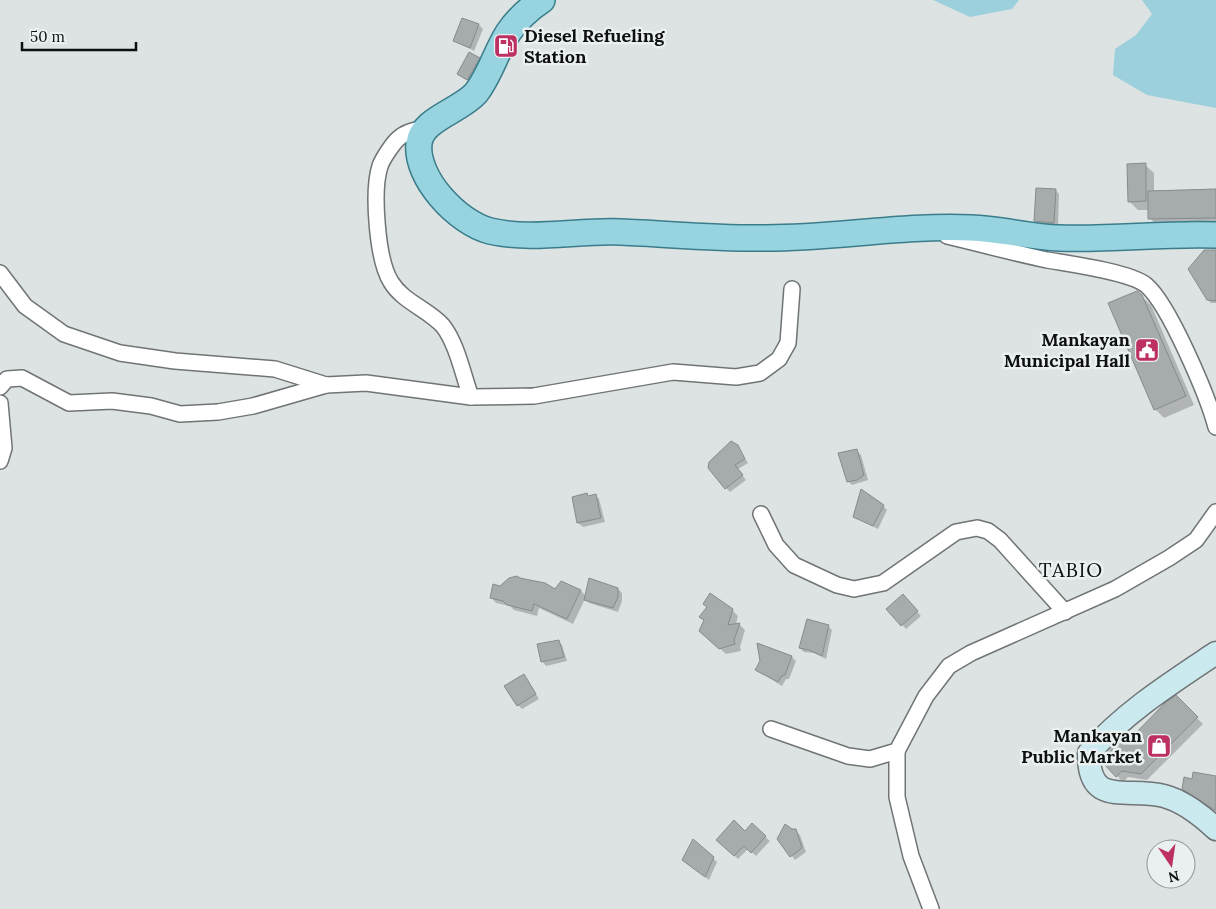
<svg xmlns="http://www.w3.org/2000/svg" width="1216" height="909" viewBox="0 0 1216 909" font-family="Lora,serif">
<rect width="100%" height="100%" fill="#dde2e3"/>
<g fill="#9cd0dc">
<polygon points="933,0 1019,0 1012,9 970,17"/>
<polygon points="1142,0 1216,0 1216,108 1147,95 1113,75 1115,49 1136,35 1152,14"/>
</g>
<g fill="#0003">
<polygon points="463,19 479,25 483,29 474,51 455,41"/>
<polygon points="479,59 480,60 469,81 458,74"/>
<polygon points="1145,165 1154,173 1154,192 1216,192 1216,226 1157,226 1150,218 1149,210 1138,210 1129,201"/>
<polygon points="1055,190 1059,194 1058,227 1040,225 1036,221"/>
<polygon points="1216,252 1216,303 1211,303 1208,300"/>
<polygon points="1141,296 1151,305 1194,405 1164,418 1155,409"/>
<polygon points="737,446 748,463 738,469 746,480 730,492 726,488"/>
<polygon points="857,451 861,455 868,480 852,485 848,481"/>
<polygon points="587,495 589,497 595,495 599,499 605,522 583,527 578,523 573,498"/>
<polygon points="883,506 887,510 878,529 854,517"/>
<polygon points="561,583 581,591 586,596 618,589 622,593 622,601 618,612 589,603 585,599 573,624 539,608 537,616 514,610 510,606 496,603 491,597 500,587 555,590"/>
<polygon points="907,600 921,616 906,629 888,609"/>
<polygon points="708,607 732,610 738,616 736,624 739,624 745,630 740,647 741,651 726,654 707,637"/>
<polygon points="828,626 832,630 826,659 814,653 804,652 800,648"/>
<polygon points="558,641 562,645 567,661 546,666 542,661"/>
<polygon points="792,657 796,661 789,679 786,679 782,686 757,670"/>
<polygon points="527,680 539,699 522,709 518,705"/>
<polygon points="1176,697 1203,724 1147,780 1128,777 1123,782 1104,763"/>
<polygon points="752,825 770,841 756,856 748,849 738,859 722,844 745,833"/>
<polygon points="791,830 795,830 800,835 806,852 795,860 779,839"/>
<polygon points="713,858 717,862 709,880 688,864"/>
</g>
<g fill="#a6abac" stroke="#868b8c">
<polygon points="462,18 479,24 470,48 453,41"/>
<polygon points="469,52 480,58 467,80 457,74"/>
<polygon points="1146,163 1146,201 1128,202 1127,164"/>
<polygon points="1036,188 1056,189 1054,223 1034,221"/>
<polygon points="1216,189 1216,218 1148,219 1148,191"/>
<polygon points="1204,250 1216,250 1216,301 1207,300 1188,269"/>
<polygon points="1137,291 1142,295 1186,396 1154,410 1108,303"/>
<polygon points="731,441 738,445 745,459 735,465 743,475 725,489 708,468 709,462"/>
<polygon points="857,449 864,475 857,480 847,482 838,453"/>
<polygon points="861,489 884,505 873,526 853,517"/>
<polygon points="587,493 588,496 596,494 601,518 577,523 572,497"/>
<polygon points="517,576 520,578 545,583 555,589 561,581 581,590 567,619 534,604 532,611 507,605 503,601 490,598 493,584 500,586 509,578"/>
<polygon points="589,578 618,588 618,597 613,608 584,600"/>
<polygon points="710,593 733,609 728,625 740,623 734,640 735,644 719,649 699,631 704,620 699,617 707,607 703,604"/>
<polygon points="903,594 918,611 901,626 886,609"/>
<polygon points="807,619 829,625 822,656 809,650 799,648"/>
<polygon points="559,640 564,657 541,662 537,644"/>
<polygon points="757,643 792,656 785,675 782,676 778,682 755,670 760,661"/>
<polygon points="524,674 536,694 517,706 504,686"/>
<polygon points="1176,695 1198,717 1141,774 1122,771 1116,777 1103,763 1103,758 1124,736 1128,741 1165,703"/>
<polygon points="1193,772 1216,776 1216,811 1182,789 1184,777 1192,779"/>
<polygon points="734,820 745,831 752,823 766,836 751,853 744,846 734,856 716,840"/>
<polygon points="785,824 792,829 796,829 802,848 790,857 777,839"/>
<polygon points="693,839 714,857 705,877 682,860"/>
</g>
<g fill="none" stroke-linecap="round" stroke-linejoin="round">
<defs>
<g id="street">
<path d="M427,127c-9,3 -21,4 -28,11 -6,5 -16,20 -19,28 -8,25 -3,94 11,116 12,20 37,27 52,44 14,18 20,49 28,71l63,-1 139,-24 63,5 24,-4 19,-14 9,-16 4,-54"/>
<path d="M947,236c34,8 67,17 100,24 23,4 83,12 99,25 23,19 62,112 70,142"/>
<polyline points="0,273 25,306 64,334 120,353 175,361 275,369 326,385"/>
<polyline points="0,387 7,379 22,378 69,403 112,401 151,406 180,414 218,412 253,406 326,385 366,383 471,397"/>
<polyline points="0,403 4,448 0,461"/>
<polyline points="761,514 776,545 794,565 837,585 854,589 883,583 956,532 977,528 988,531 1000,540 1065,612"/>
<polyline points="771,729 848,756 870,759 897,751 926,696 949,666 971,653 1115,589 1169,558 1196,540 1216,512"/>
<polyline points="897,751 897,797 911,856 931,909"/>
</g>
<path id="secondary" d="M1216,653c-45,30 -91,59 -127,100 -1,56 39,33 75,43 19,5 38,20 52,33"/>
<path id="primary" d="M542,0c-12,8 -26,21 -34,33 -12,19 -18,42 -32,60 -16,18 -54,26 -57,50 -4,35 39,80 71,88 43,10 88,-1 131,1 49,2 97,7 146,6 68,0 136,-13 204,-10 29,1 59,9 88,10 52,2 105,-5 157,-3"/>
</defs>
<use href="#street" stroke="#707476" stroke-width="18"/>
<use href="#secondary" stroke="#707476" stroke-width="25"/>
<use href="#primary" stroke="#3a7d8a" stroke-width="28"/>
<use href="#street" stroke="#fff" stroke-width="15"/>
<use href="#secondary" stroke="#cbeaf0" stroke-width="22"/>
<use href="#primary" stroke="#98d4e0" stroke-width="25"/>
</g>
<defs>
<symbol id="fuel-square" viewBox="-11 -11 22 22"><rect x="-9" y="-9" width="18" height="18" rx="4" fill="#bc3064" stroke="#eaeff0"/><path d="M-5.5-6h7V0h2V4h1.3V-2.5L3-4.5l.8-.8L6-3V5H2.5V1h-1V6h-7ZM-4.2-4.7v3.2H.2V-4.7Z" fill="#fff"/></symbol>
<symbol id="civic-square" viewBox="-11 -11 22 22"><rect x="-9" y="-9" width="18" height="18" rx="4" fill="#bc3064" stroke="#eaeff0"/><path d="M-.6-6.5H3V-4.5H.6V-3L4-1V1h2V6H-6V1h2V-1L-.6-3ZM-1.2 2.5V6h2.4V2.5Z" fill="#fff"/></symbol>
<symbol id="shop-square" viewBox="-11 -11 22 22"><rect x="-9" y="-9" width="18" height="18" rx="4" fill="#bc3064" stroke="#eaeff0"/><path d="M-5-2.5h2.3a2.7 3.5 0 0 1 5.4 0H5L5.5 6h-11ZM-1.5-2.5h3a1.5 2.3 0 0 0-3 0Z" fill="#fff"/></symbol>
</defs>
<g fill-rule="evenodd">
<use href="#fuel-square" x="492" y="32" width="28" height="28"/>
<use href="#civic-square" x="1133" y="336" width="28" height="28"/>
<use href="#shop-square" x="1145" y="732" width="28" height="28"/>
</g>
<g text-anchor="middle" stroke-width="5" stroke-linejoin="round" paint-order="stroke">
<g font-size="18" font-weight="bold" fill="#0d0f10" stroke="#eaeff0" text-anchor="end">
<text x="524" y="42" text-anchor="start">Diesel Refueling<tspan x="524" dy="21">Station</tspan></text>
<text x="1130" y="346">Mankayan<tspan x="1130" dy="21">Municipal Hall</tspan></text>
<text x="1142" y="742">Mankayan<tspan x="1142" dy="21">Public Market</tspan></text>
</g>
<g font-size="20" letter-spacing="1" fill="#0d0f10" stroke="#eaeff0">
<text x="1071" y="577">TABIO</text>
</g>
</g>
<g transform="translate(1171 864) rotate(167)"><circle r="24" fill="#eaeff0" stroke="#929596"/>
<path d="M0-4L9 19L0 12L-9 19Z" fill="#bc3064"/>
<text y="-8" font-size="14" font-weight="bold" text-anchor="middle" fill="#0d0f10">N</text>
</g>
<path d="M22 42v8h114v-8" fill="none" stroke="#0d0f10" stroke-width="2.5"/>
<text x="30" y="42" font-size="15" fill="#0d0f10" stroke="#eaeff0" stroke-width="4" paint-order="stroke">50 m</text>
</svg>
